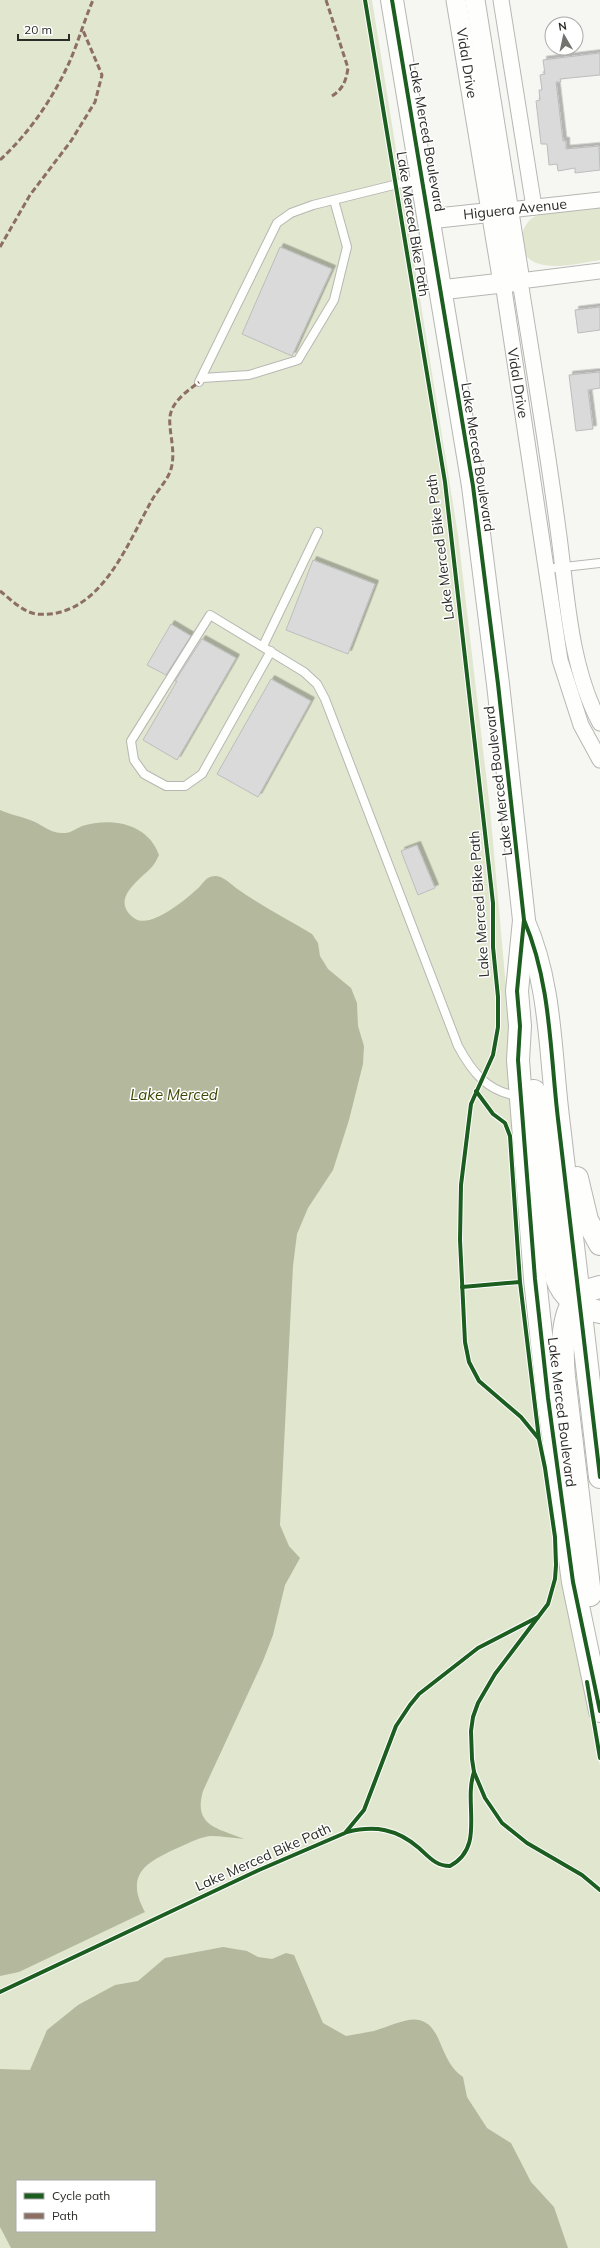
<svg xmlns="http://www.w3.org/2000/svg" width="600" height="2248" viewBox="0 0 600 2248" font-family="Mulish,sans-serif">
<defs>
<filter id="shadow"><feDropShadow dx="3.5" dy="-3.5" stdDeviation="0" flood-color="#0004"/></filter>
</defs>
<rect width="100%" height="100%" fill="#f6f7f2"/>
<g fill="#e1e6cf" fill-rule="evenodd">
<path d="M0,0h372l86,535 32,274 21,234 55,529 34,194v482h-600zM17,2181h138v50h-138z"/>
<path d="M600,207v53c-20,3 -72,17 -77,-13 -1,-4 -2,-8 -1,-12 2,-8 6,-16 14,-19 19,-8 44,-7 64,-9z"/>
</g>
<g fill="#b4b99d" fill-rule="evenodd">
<path d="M0,810c11,5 24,7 35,12 10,5 17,12 30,11 6,0 12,-5 17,-7 29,-9 66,-3 77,29 -2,4 -4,9 -8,13 -13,13 -41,32 -17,50 15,12 50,-17 62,-28 7,-5 9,-14 19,-14 8,0 16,8 21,12 24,17 51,31 76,46l6,9 2,13 8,13 23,19 6,15 1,23 6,20 -1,18 -14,56 -16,50 -25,38 -11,26 -4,32 -13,259 9,21 11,12 -15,27 -12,50 -10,26 -60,130c-10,35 14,37 41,48 -11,-1 -23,-3 -33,-3 -11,1 -20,6 -29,10 -33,15 -59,26 -37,66l-126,60 -19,4z"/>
<path d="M223,1947l24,4 11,6 14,2 14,-6 8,2 29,68 23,13c9,-2 19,-3 28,-5 30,-9 52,-26 67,14 5,12 11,25 22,32l4,20 20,31 24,15 20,39 23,25 14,41h-557l-11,-21v-158l30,1 17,-40 31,-25 37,-20 23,-4 27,-23zM17,2181h138v50h-138z"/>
</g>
<g fill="#dadada" stroke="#bcbdbd" filter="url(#shadow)">
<polygon points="600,53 600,75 560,79 561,82 556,82 563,141 566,141 566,149 599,146 600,170 575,173 575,168 558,171 557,164 549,165 547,144 541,144 536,101 540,100 539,90 542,90 540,75 545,74 543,60"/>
<polygon points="280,247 332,269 292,356 242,334"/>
<polygon points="600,307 600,330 578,333 575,310"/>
<polygon points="600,372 600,388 588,390 593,429 576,431 569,375"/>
<polygon points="313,560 375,584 348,654 286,630"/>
<polygon points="171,624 191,636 166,675 147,665"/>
<polygon points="202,639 236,658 177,760 143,740 177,681 175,681"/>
<polygon points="271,679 311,701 258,797 217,774"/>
<polygon points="417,845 435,888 418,895 401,851"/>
</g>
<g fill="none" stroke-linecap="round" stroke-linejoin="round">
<defs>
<g id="service">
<polyline points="202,378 249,375 298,360 334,300 347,247 334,200"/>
<polyline points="199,382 277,223 291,213 313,205 422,178"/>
<polyline points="546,569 600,563"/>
<polyline points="263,646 318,532"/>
<path d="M271,651l-69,123 -17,12h-19l-22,-12 -10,-14 -3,-19 79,-126 94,57 13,12 8,15 133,347c14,26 30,47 62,50"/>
</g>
<g id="minor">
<polyline points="501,0 534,207"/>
<polyline points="509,210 600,200"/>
<path d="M600,271l-80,10c13,82 27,165 38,248 9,64 11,136 42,194"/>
<polyline points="503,283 560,660 581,725 600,760"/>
</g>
<g id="tertiary">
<polyline points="456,0 503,283"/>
<polyline points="429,219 503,211"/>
<polyline points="440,290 520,281 475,0"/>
</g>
<g id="secondary">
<polyline points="392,0 473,486 498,684 524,920 517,991 520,1026 518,1060 535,1279 548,1398 573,1582 600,1711"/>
<path d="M524,922c27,61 26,129 34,195 14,120 28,240 42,360"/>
<path d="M534,1091l23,188c7,20 23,29 43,33"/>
<polyline points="577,1178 587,1220 600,1244"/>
<path d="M590,1595l-26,-218c-2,-21 -3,-61 11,-77 6,-7 16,-11 25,-13"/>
</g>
</defs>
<use href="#service" stroke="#b6b7b3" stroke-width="10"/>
<use href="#minor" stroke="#b6b7b3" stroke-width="17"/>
<use href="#tertiary" stroke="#b6b7b3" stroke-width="21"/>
<use href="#secondary" stroke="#b6b7b3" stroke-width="24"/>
<use href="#service" stroke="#fefefd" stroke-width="8"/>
<use href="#minor" stroke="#fefefd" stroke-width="15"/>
<use href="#tertiary" stroke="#fefefd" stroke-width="19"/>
<use href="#secondary" stroke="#fefefd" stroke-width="22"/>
<g stroke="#8d6e63" stroke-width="3" stroke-dasharray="6 3" stroke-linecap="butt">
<path d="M326,0l22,68c-2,13 -5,21 -16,28"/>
<path d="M0,160c29,-27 52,-60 69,-97 9,-20 15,-42 24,-63"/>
<polyline points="0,247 30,195 71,141 95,102 102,75 82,28"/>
<path d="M0,591c10,8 23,21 36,23 64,6 91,-70 116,-114 5,-9 14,-18 18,-28 8,-21 -4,-45 1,-60 4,-13 18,-22 28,-30"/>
</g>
<defs>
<g id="cycleway">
<polyline points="365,0 445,482 493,903 493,947 498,997 498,1027 493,1055 471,1104 461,1185 460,1240 465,1342 469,1362 479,1381 521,1417 539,1439 545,1468 555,1537 556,1565 555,1579 548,1604 495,1674 478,1703 473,1717 471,1731 472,1759 474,1772 485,1798 502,1823 527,1843 582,1875 600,1890"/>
<polyline points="392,0 473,486 498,684 524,920 517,991 520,1026 518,1060 535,1279 548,1398 573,1582 600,1711"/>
<path d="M524,920c27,63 26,132 34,199 14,119 28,239 42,358"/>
<polyline points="476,1091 493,1114 505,1123 510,1136 520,1282 539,1439"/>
<polyline points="462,1287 520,1282"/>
<polyline points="587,1682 600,1758"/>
<path d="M347,1832c28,-7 50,-3 72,16 10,9 17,18 31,18 36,-19 13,-62 24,-94"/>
<polyline points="0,1992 259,1870 345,1833 364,1810 396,1726 410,1705 419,1694 478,1648 538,1617"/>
</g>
</defs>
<use href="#cycleway" stroke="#fff" stroke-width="6"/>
<use href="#cycleway" stroke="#1b5e20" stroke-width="4"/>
</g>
<g text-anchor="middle" stroke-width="3" stroke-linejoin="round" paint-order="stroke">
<g font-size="14" fill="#2b2b28" stroke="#fff">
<text transform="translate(467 63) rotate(81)" y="5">Vidal Drive</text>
<text transform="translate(427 137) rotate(80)" y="5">Lake Merced Boulevard</text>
<text transform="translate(515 209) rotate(-6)" y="5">Higuera Avenue</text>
<text transform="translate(413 224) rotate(81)" y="5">Lake Merced Bike Path</text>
<text transform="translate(518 383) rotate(81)" y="5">Vidal Drive</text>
<text transform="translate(478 457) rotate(81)" y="5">Lake Merced Boulevard</text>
<text transform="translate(440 547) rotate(-97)" y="5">Lake Merced Bike Path</text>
<text transform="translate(498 781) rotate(-97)" y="5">Lake Merced Boulevard</text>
<text transform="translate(479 904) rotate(-94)" y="5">Lake Merced Bike Path</text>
<text transform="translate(562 1412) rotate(83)" y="5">Lake Merced Boulevard</text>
<text transform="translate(263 1857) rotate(-24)" y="5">Lake Merced Bike Path</text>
</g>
<g font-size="15" font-style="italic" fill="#3d4601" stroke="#fff">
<text x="174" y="1100">Lake Merced</text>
</g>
</g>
<rect x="16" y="2180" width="140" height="52" fill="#ffffff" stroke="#aaaaa9"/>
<rect x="24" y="2193" width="20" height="6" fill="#1b5e20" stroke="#aaaaa9"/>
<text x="52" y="2200" font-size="12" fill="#2b2b28">Cycle path</text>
<rect x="24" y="2213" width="20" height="6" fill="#8d6e63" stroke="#aaaaa9"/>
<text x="52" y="2220" font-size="12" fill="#2b2b28">Path</text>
<g transform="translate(564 36) rotate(351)"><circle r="19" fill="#ffffff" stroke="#aaaaa9"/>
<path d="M0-3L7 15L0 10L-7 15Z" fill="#72726f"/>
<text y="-6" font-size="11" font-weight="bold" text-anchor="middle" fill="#2b2b28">N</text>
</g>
<path d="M18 34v6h51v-6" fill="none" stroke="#2b2b28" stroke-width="2"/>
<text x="24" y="34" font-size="12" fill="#2b2b28" stroke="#ffffff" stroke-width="3" paint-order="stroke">20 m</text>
</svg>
